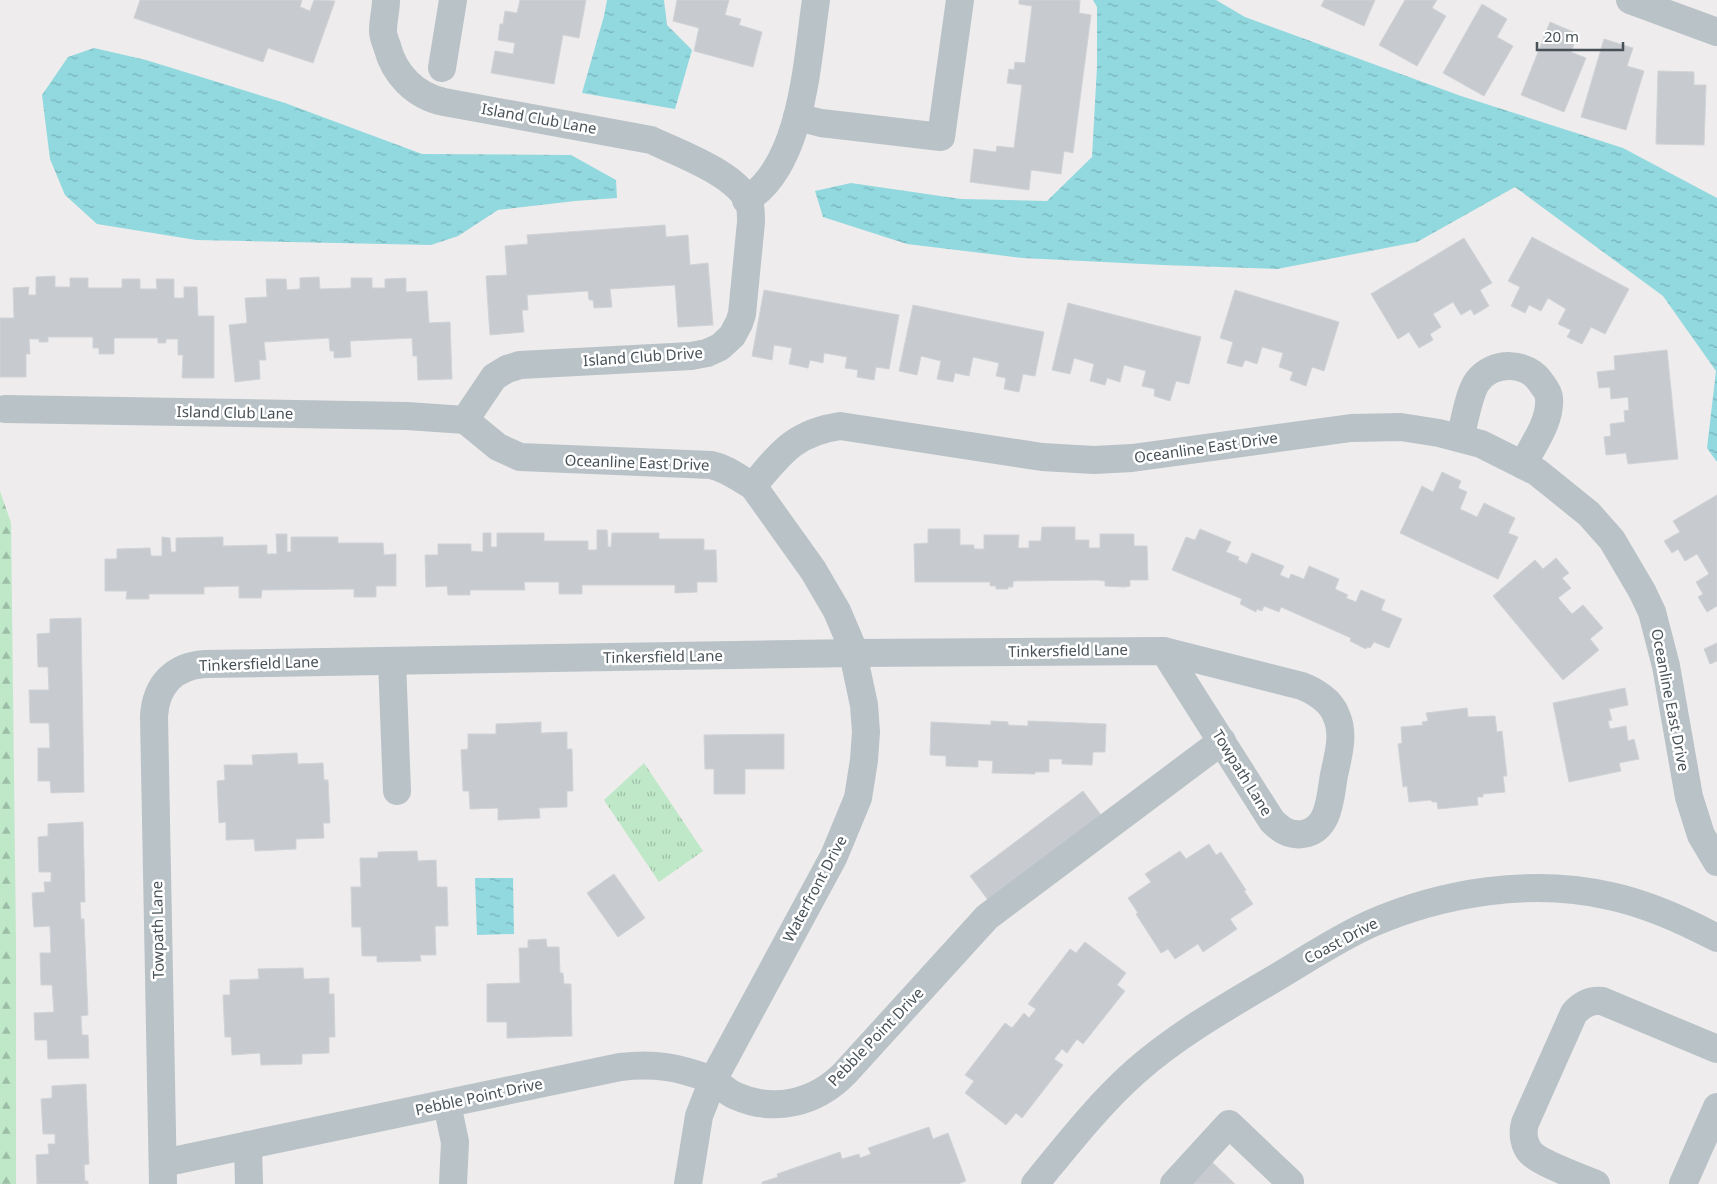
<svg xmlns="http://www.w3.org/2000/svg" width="1717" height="1184" viewBox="0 0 1717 1184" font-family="'Noto Sans',sans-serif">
<defs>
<pattern id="grass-tufts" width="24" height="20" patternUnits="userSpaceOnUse" patternTransform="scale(1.25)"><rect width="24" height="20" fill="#bfe8c9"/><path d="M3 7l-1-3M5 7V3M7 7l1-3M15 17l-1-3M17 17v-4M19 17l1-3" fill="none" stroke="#9dbea6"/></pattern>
<pattern id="forest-firs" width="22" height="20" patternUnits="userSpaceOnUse" patternTransform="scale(1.25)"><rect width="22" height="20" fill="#bfe8c9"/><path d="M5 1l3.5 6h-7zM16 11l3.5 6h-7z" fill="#9dbea6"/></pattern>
<pattern id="water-ripples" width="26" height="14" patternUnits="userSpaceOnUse" patternTransform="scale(1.25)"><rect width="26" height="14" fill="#91d9df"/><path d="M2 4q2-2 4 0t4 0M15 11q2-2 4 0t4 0" fill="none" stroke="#78b2b8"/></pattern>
</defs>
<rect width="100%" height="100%" fill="#eeecec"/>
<polygon fill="url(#grass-tufts)" points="644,763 703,851 659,882 604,800"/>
<polygon fill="url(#forest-firs)" points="0,491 11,523 16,944 16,1184 0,1184"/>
<g fill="url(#water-ripples)">
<polygon points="607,0 664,0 667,25 692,50 675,109 582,93 604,16"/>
<polygon points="1093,0 1216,0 1245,17 1461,96 1623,148 1717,198 1717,462 1707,448 1716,371 1663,296 1515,187 1417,242 1277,269 1163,265 1023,258 907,244 823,217 815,191 851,183 961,199 1047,201 1092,157 1097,67 1097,7"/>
<polygon points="94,48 146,60 285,103 422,154 571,155 616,180 617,198 575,201 498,210 458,236 431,245 196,240 97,224 65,195 50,159 42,95 68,57"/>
<polygon points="475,878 513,878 514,934 477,935"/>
</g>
<g fill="#c7cace" stroke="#d0d3d7">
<polygon points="140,0 302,0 300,7 310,11 314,0 335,1 313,63 268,48 263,62 134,18"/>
<polygon points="520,0 586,0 579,38 563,35 554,84 491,73 495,51 513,54 515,43 498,40 500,24 503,24 505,11 517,13"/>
<polygon points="677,0 729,0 725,15 741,19 739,25 762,32 753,67 694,51 699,28 673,21"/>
<polygon points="1019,0 1080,0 1079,13 1091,15 1073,153 1064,151 1061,174 1031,170 1029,190 970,182 974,149 996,152 997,146 1014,148 1022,85 1007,83 1009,69 1014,70 1015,62 1025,63 1032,6 1019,4"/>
<polygon points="1324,0 1375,0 1364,26 1321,6"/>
<polygon points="1405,0 1437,0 1432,8 1446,16 1417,66 1379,45"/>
<polygon points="1482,4 1507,19 1497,37 1513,46 1484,96 1443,73"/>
<polygon points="1550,22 1578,34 1571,52 1586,58 1564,112 1521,95"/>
<polygon points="1604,39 1633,48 1627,66 1644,71 1626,130 1581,117"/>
<polygon points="1658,71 1694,72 1694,85 1706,85 1704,145 1656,144"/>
<polygon points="665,225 666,237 688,235 690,265 708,263 713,325 678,327 675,285 610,289 612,307 594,308 593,300 589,300 588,291 527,295 528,310 522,310 524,332 490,335 486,276 507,275 505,246 528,244 527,235"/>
<polygon points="1532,237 1629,289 1605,334 1591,327 1582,344 1567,337 1571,330 1558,324 1566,309 1548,298 1541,311 1529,305 1525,313 1511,306 1520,287 1508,281"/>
<polygon points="1464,238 1492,283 1480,290 1489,306 1474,315 1471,309 1461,315 1453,302 1433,314 1441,327 1430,334 1433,340 1419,348 1409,332 1398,339 1371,294"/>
<polygon points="55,276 55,287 70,287 70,278 88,278 88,288 122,288 122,279 140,279 140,289 157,289 156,279 174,279 174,298 184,298 184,287 197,287 198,316 214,316 214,378 182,378 183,355 178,355 178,339 166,339 166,343 158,343 158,338 114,338 114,354 99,354 99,348 93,348 93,337 48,337 48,342 39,342 39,339 29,339 30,354 26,354 26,377 0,377 0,318 14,318 13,288 29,287 28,295 36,295 36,277"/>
<polygon points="319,277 320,289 351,288 351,278 372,278 372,288 385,288 385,279 406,278 406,292 427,291 429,323 450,322 452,379 418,380 417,356 413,356 412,338 350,341 351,357 334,358 334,351 330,351 329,338 264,342 266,360 259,360 260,379 235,382 229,325 247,323 245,298 267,297 266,279 286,279 287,290 300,289 300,278"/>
<polygon points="764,290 899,315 889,369 876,367 874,380 857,377 858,370 845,368 847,357 824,353 823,363 810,360 808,368 789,364 792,348 774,345 772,360 752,356"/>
<polygon points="1235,290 1339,322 1324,371 1312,367 1306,386 1290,380 1293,372 1279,367 1283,353 1262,347 1257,364 1245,360 1242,367 1227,363 1233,342 1220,338"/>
<polygon points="1068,303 1201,337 1189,384 1176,381 1170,401 1154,396 1155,389 1142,386 1146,371 1124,365 1120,382 1107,378 1105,385 1090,381 1094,364 1074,358 1070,374 1052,370"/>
<polygon points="913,305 1044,332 1035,376 1023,374 1019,392 1004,389 1006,378 996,376 999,363 973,357 969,376 955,373 953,382 937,379 941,361 921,356 917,375 899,371"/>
<polygon points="1667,350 1678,459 1628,464 1626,453 1606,455 1604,437 1611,436 1610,424 1625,422 1624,411 1629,410 1628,397 1611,399 1610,387 1599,388 1597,372 1615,370 1614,356"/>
<polygon points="1442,472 1461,481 1458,488 1467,492 1460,509 1477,517 1484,503 1515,518 1508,533 1518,537 1498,579 1400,533 1422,486 1433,492"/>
<polygon points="1717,495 1717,606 1707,612 1698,597 1703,594 1696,582 1709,574 1697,554 1685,561 1678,549 1672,553 1664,541 1680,532 1673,521"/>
<polygon points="1042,527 1075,527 1075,540 1089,540 1089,548 1100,548 1100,534 1134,534 1134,546 1147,546 1148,580 1130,580 1130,586 1124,587 1105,586 1105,581 1097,580 1013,581 1013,587 1008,587 1008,589 996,589 996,586 990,586 990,582 915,582 914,544 928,543 928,529 960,529 960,545 974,545 974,549 984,549 984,535 1019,535 1018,548 1029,548 1029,541 1041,541"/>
<polygon points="1200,529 1231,542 1226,552 1239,557 1238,560 1247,564 1252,553 1284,566 1280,575 1289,579 1291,574 1304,579 1309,566 1339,579 1335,589 1348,595 1346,598 1356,602 1361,590 1385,600 1381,610 1402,619 1389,648 1374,642 1370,648 1367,647 1366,649 1350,641 1351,638 1281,607 1279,612 1264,606 1262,611 1257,609 1256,612 1240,604 1242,599 1172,570 1186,537 1195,540"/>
<polygon points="597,530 607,530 608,547 611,547 612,533 659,533 659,539 704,539 704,550 716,550 717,582 697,582 697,592 675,593 675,585 582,585 582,594 559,594 559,582 524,582 525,590 470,590 470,595 448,595 447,586 426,587 425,555 438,555 438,544 471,544 471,551 483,552 483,533 491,533 491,547 497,547 497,533 544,533 544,541 588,541 588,550 597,550"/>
<polygon points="276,534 287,534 287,552 291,552 291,537 338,537 338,543 383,543 384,555 396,554 396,586 376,586 376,597 354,597 354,589 262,590 261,598 239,598 239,586 204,587 204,594 149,594 149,599 126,599 127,591 105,591 105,559 117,559 117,549 150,548 151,556 162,556 162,537 170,538 171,552 176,552 176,538 223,537 223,546 267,545 267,554 277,554"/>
<polygon points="1556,558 1569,573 1562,578 1571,588 1558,598 1572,614 1583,605 1603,628 1590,639 1599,650 1563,680 1493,596 1535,560 1543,569"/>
<polygon points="81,618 84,792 51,793 50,781 38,781 38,748 50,748 49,723 30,723 29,690 49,690 48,667 38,667 37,634 50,633 50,619"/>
<polygon points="1717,643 1717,661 1710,664 1704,649"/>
<polygon points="1625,688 1628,705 1609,709 1612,720 1608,721 1610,729 1626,726 1628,741 1634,739 1639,759 1619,763 1621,771 1569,782 1553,703"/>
<polygon points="1467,708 1468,717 1495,716 1497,732 1502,731 1507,776 1503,776 1505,792 1483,794 1483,797 1477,797 1478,805 1438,809 1437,802 1432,802 1431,800 1409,802 1407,786 1403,787 1398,744 1402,743 1401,727 1423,725 1422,722 1428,721 1426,713"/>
<polygon points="991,721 1008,722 1008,725 1028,726 1028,721 1106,724 1105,752 1093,752 1092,765 1062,764 1062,759 1049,759 1049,772 1035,772 1035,774 992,773 993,761 978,760 978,767 946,766 946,756 930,755 931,722 991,725"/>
<polygon points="541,722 541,733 567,732 567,749 572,749 573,791 567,791 567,807 539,808 540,818 498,820 498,808 470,809 469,791 463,791 461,750 468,749 468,734 496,734 496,724"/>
<polygon points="784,734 784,769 745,769 745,794 714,794 714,769 705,769 704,735"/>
<polygon points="297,753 298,764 323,763 324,780 328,780 330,823 323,823 324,838 296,839 296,849 255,851 254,839 226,840 226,822 219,823 217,781 225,780 224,765 253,765 252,755"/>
<polygon points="1083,791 1101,815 988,900 970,876"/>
<polygon points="83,822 85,902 80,902 81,919 84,919 88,1015 81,1016 82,1035 88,1035 89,1058 48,1059 47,1040 35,1040 34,1013 54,1012 52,985 41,985 40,953 51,953 50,926 34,927 32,893 45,892 44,882 51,882 51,872 39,872 38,837 48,836 48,824"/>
<polygon points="1209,844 1216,855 1221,852 1246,890 1244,891 1253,904 1230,919 1237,929 1203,952 1198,944 1175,959 1168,949 1161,953 1136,914 1138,913 1128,898 1151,882 1145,874 1180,851 1186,859"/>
<polygon points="417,851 418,861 436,860 437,887 447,887 448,926 435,926 436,955 420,955 421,961 377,962 377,956 362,956 361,927 352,927 351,887 361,887 360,858 378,858 378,852"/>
<polygon points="614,874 645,918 618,937 587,893"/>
<polygon points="546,939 547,947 559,947 560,973 563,973 564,984 571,984 572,1036 507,1038 507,1022 487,1022 487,984 520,983 519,948 528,948 528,940"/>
<polygon points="1085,942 1126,973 1117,985 1125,991 1083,1044 1077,1039 1067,1053 1062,1049 1054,1059 1063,1065 1022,1118 1016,1113 1006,1125 965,1093 974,1081 965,1075 1005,1023 1012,1028 1024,1013 1029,1018 1036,1009 1028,1004 1070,949 1076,953"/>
<polygon points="303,968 304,979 329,978 329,994 334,994 335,1037 329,1037 329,1053 302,1054 302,1064 261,1065 260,1053 232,1055 231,1037 225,1037 223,995 230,995 230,980 259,979 258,969"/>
<polygon points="86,1084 89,1164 84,1165 85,1181 88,1181 88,1184 37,1184 36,1155 49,1154 48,1144 55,1144 55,1134 43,1134 41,1099 52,1098 52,1086"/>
<polygon points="929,1127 933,1139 948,1133 966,1181 958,1184 762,1184 762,1182 778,1177 777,1174 840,1152 842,1159 859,1154 860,1158 871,1154 868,1148"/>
<polygon points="1212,1162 1235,1184 1192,1184"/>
</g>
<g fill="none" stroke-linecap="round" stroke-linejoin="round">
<g stroke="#b9c2c7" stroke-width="28">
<path d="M386,0c0,10 -3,20 -3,31 0,5 2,10 4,15 7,28 28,50 57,56l207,38c27,13 90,35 99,66 1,5 1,11 1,16l-9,92 -3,9 -7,13 -12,11 -13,6 -16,3 -171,9 -13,4 -13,8 -29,43"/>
<polyline points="1630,0 1717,32"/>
<polyline points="442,68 453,0"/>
<polyline points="797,117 821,123 941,137 960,0"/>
<path d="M746,200c57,-34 61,-140 70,-200"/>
<polyline points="5,409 407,416 465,420"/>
<path d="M465,420l33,27 22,10 191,8c18,4 27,13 42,21"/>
<path d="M1460,438c4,-14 9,-45 17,-56 16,-22 51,-21 65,2 3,4 7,9 7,14 2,24 -16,46 -26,67"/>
<path d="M753,486c28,-33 41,-53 87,-60l202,31 52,3 38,-2 219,-30 50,-1 38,6 42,11 56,28 52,42 23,26 30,51 10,21 14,54 23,131 12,38 16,27"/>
<polyline points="392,661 397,791"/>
<polyline points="447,1104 455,1142 453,1184"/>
<polyline points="248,1145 249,1184"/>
<path d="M163,1163l457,-96c35,-4 57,0 90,12 9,4 16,13 26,17 38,17 80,7 109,-23l142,-156 235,-176"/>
<path d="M163,1184l-9,-468c2,-31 20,-50 51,-52l649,-11 310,-2 138,35c13,5 29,15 34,29 9,19 2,41 -2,60 -4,22 -4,55 -31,59 -13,2 -22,-4 -31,-13l-108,-170"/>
<polyline points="688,1184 699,1116 713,1080 834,856 858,798 864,760 866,732 864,705 851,644 837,611 813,570 753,486"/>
<path d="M1035,1184c32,-39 63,-79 100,-112 43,-38 93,-66 142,-95 30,-18 60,-38 93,-53 73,-32 162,-46 240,-28 38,8 73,24 107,42"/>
<polyline points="1174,1184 1229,1124 1290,1182 1288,1184"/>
<path d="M1596,1184c-14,-6 -56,-21 -65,-31 -7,-7 -9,-20 -6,-30l49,-110c8,-9 17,-13 28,-12l115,48"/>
<polyline points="1683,1184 1717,1107"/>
</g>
</g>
<g text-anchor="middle" stroke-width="5" stroke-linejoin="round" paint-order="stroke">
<g font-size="15" fill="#475157" stroke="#fff">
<text transform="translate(539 119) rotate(10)" y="5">Island Club Lane</text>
<text transform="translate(643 357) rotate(-4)" y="5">Island Club Drive</text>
<text transform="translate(235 413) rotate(1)" y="5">Island Club Lane</text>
<text transform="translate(1206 448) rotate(-8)" y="5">Oceanline East Drive</text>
<text transform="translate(637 463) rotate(2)" y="5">Oceanline East Drive</text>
<text transform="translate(1068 651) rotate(-1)" y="5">Tinkersfield Lane</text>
<text transform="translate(663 657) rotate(-1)" y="5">Tinkersfield Lane</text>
<text transform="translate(259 664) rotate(-2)" y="5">Tinkersfield Lane</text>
<text transform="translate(1670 700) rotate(79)" y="5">Oceanline East Drive</text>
<text transform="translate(1242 773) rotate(58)" y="5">Towpath Lane</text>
<text transform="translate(815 889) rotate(-62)" y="5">Waterfront Drive</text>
<text transform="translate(158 930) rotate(-91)" y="5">Towpath Lane</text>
<text transform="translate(1341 941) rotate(-28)" y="5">Coast Drive</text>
<text transform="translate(876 1037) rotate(-46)" y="5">Pebble Point Drive</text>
<text transform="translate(479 1097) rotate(-12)" y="5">Pebble Point Drive</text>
</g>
</g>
<path d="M1537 42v8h86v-8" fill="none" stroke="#475157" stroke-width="2.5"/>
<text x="1544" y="42" font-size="15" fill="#475157" stroke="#ffffff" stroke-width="4" paint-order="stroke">20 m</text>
</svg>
